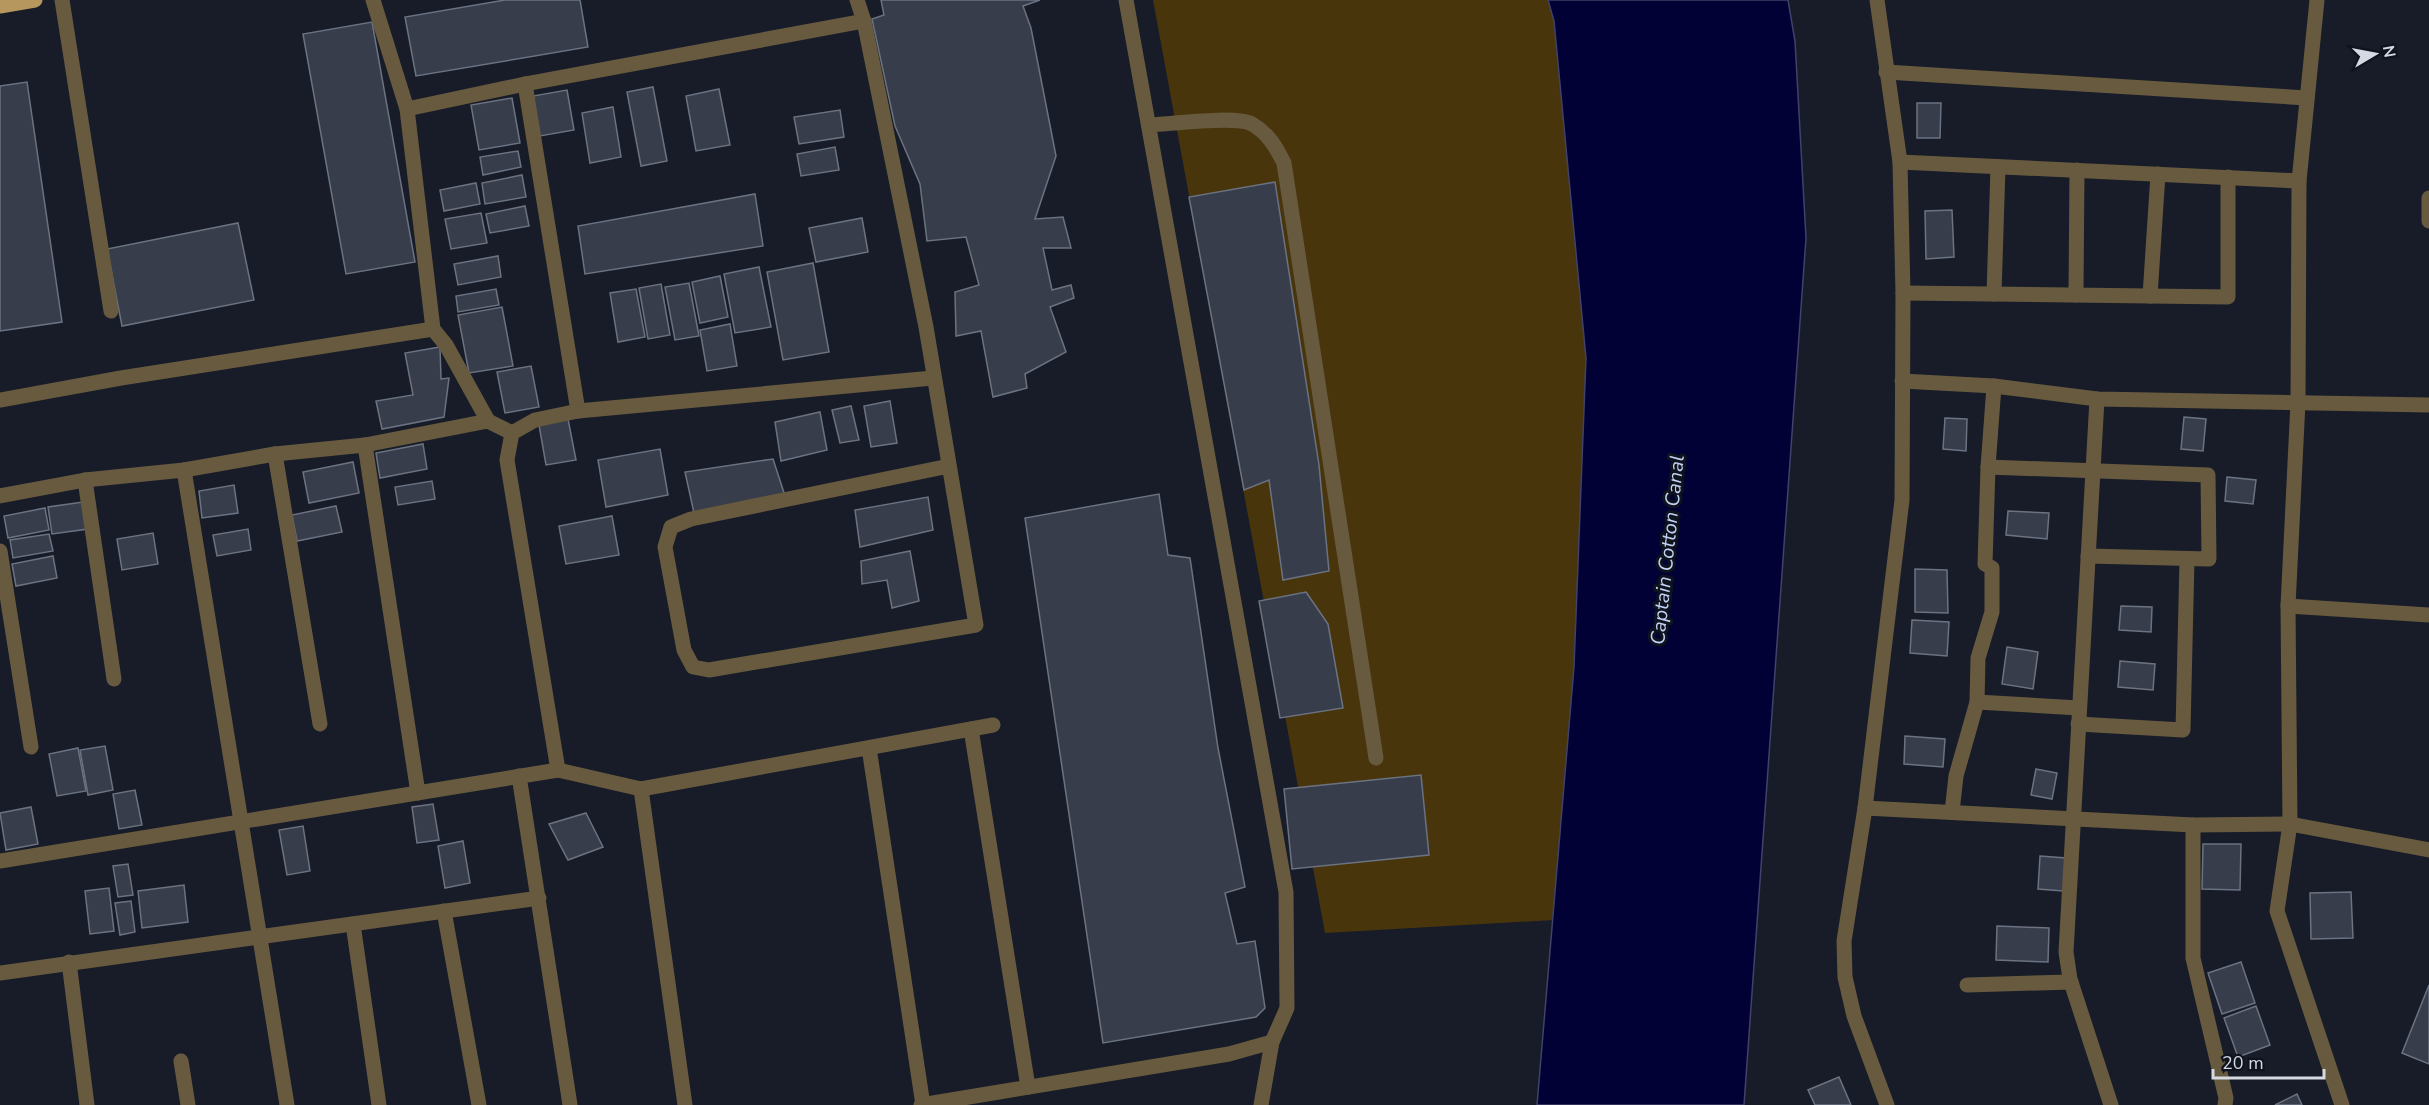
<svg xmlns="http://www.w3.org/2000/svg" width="2429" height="1105" viewBox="0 0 2429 1105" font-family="'Nunito Sans',sans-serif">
<rect width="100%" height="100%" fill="#171c28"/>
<polygon fill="#48350b" points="1153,0 1548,0 1554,21 1586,358 1574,667 1554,920 1325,933"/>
<polygon fill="#010135" stroke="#414269" stroke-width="1.5" points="1548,0 1788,0 1795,41 1806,238 1744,1105 1537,1105 1574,667 1586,358 1554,21"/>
<g fill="#373d4b" stroke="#6b7281" stroke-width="1.5">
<polygon points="505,0 580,0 588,47 416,76 405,17"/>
<polygon points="881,0 1040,0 1023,6 1031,28 1056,156 1035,219 1063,217 1071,248 1043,248 1052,290 1071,285 1074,298 1050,307 1066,352 1025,374 1027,388 993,397 981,331 956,336 955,292 979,285 966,237 927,241 920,184 895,126 872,19 884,15"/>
<polygon points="372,22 415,262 346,274 303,34"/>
<polygon points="27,82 62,322 0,331 0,86"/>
<polygon points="653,87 667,161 641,166 627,92"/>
<polygon points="719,89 730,145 696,151 686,96"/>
<polygon points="567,90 574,130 540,136 533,96"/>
<polygon points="512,98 520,143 479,150 471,105"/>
<polygon points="1917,103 1941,103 1940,138 1917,138"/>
<polygon points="613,107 621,157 590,163 582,113"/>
<polygon points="840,110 844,137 799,144 794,117"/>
<polygon points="835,147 839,170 801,176 797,154"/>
<polygon points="518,151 521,167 483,175 480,157"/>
<polygon points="522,175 526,197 485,204 482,183"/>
<polygon points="1275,182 1319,465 1329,571 1283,580 1269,480 1244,490 1189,197"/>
<polygon points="476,183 480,204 444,211 440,190"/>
<polygon points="755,194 763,246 585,274 578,226"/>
<polygon points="525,206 529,226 490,233 486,214"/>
<polygon points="1952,210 1954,257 1926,259 1925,211"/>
<polygon points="481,213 487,243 451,249 445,219"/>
<polygon points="862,218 868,252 816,262 809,228"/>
<polygon points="238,223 254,300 122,326 107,249"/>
<polygon points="498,256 501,277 458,285 454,264"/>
<polygon points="813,263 829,352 783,360 767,272"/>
<polygon points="759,267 771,327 735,333 724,274"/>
<polygon points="720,276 728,317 700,323 692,282"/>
<polygon points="689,283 699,336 675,340 665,287"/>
<polygon points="661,284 670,335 648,339 639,288"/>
<polygon points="496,289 499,305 458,312 456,296"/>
<polygon points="636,289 645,337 618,342 610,293"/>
<polygon points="502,307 513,366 469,373 458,315"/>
<polygon points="730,324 737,366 707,371 700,330"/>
<polygon points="440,347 441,379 449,378 444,417 382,429 376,401 413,395 405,353"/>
<polygon points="531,366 539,407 505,413 497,372"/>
<polygon points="890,401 897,443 871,447 864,406"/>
<polygon points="851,406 859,440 840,443 832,410"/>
<polygon points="820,412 827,450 781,461 775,422"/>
<polygon points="2184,417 2206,419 2203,451 2181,449"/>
<polygon points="1945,418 1967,419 1966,451 1943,449"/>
<polygon points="568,419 576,460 546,465 539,425"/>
<polygon points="423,444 427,469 380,478 376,453"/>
<polygon points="660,449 668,495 606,507 598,460"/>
<polygon points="773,459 786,499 694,513 685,472"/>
<polygon points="353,462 359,493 309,503 303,472"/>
<polygon points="2227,477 2256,480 2253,504 2225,501"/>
<polygon points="432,481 435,499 398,505 395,487"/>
<polygon points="234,485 238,513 202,518 199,491"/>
<polygon points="1159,494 1168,555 1190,558 1218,748 1245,887 1225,893 1237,944 1255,941 1265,1008 1256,1017 1103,1043 1025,518"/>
<polygon points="928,497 933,530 860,547 855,510"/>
<polygon points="83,502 88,529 52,534 48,507"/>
<polygon points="336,506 342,532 297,541 292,515"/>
<polygon points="45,508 49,530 8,538 4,516"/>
<polygon points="2008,511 2049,513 2047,539 2006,535"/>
<polygon points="612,516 619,555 566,564 559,526"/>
<polygon points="248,529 251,550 217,556 213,535"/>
<polygon points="153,533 158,564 122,570 117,539"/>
<polygon points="49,534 53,551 13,558 10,540"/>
<polygon points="910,551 919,601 892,608 887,580 862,584 861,561"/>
<polygon points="53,556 57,578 16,586 12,564"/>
<polygon points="1915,569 1947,570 1948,613 1915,612"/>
<polygon points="1306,592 1328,624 1343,708 1280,718 1259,601"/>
<polygon points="2121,606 2152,607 2151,632 2119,630"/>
<polygon points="1912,620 1949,622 1947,656 1910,653"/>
<polygon points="2007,647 2038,652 2033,689 2002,684"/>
<polygon points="2120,661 2155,664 2153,690 2118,687"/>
<polygon points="1905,736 1945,739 1943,767 1904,764"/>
<polygon points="105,746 113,790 88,795 80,750"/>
<polygon points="78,748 86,791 57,796 49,754"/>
<polygon points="2036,769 2057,773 2052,799 2031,795"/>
<polygon points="1421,775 1429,855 1292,869 1284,789"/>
<polygon points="135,790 142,825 119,829 113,794"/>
<polygon points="433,804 439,840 417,843 412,807"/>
<polygon points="31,807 38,844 6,850 0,813"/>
<polygon points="586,813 603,847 568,860 549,824"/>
<polygon points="303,826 310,871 287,875 279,830"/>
<polygon points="463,841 470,883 445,888 438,846"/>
<polygon points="2203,844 2241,844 2240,890 2202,889"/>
<polygon points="2040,856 2066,858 2063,891 2038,889"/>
<polygon points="128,864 133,895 118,897 113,866"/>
<polygon points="184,885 188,922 142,928 138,891"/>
<polygon points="109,888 114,931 90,934 85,891"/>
<polygon points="2351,892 2353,938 2311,939 2310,893"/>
<polygon points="131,901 135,932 120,935 115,903"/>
<polygon points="1997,926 2049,928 2048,962 1996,960"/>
<polygon points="2241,962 2255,1003 2222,1014 2208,973"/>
<polygon points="2429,985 2429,1064 2402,1053"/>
<polygon points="2256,1006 2270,1045 2238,1057 2224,1018"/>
<polygon points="1839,1077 1851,1105 1815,1105 1808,1090"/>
<polygon points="2297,1094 2302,1105 2275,1105"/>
</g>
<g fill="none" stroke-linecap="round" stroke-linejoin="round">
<g stroke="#685a3f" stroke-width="15">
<polyline points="62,0 111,311"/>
<polyline points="373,0 407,109 433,329 446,345 488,421"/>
<polyline points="857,0 864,21 926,327 976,625 709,670 693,667 684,650 665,547 671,527 691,519 949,466"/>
<polyline points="1126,0 1286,892 1287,1008 1272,1042 1261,1105"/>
<polyline points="1877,0 1900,162 1903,293 1902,500 1865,808 1844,941 1845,977 1854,1016 1887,1105"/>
<polyline points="2317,0 2299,181 2298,402 2288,606 2290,824 2277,911 2342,1105"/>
<polyline points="1886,72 2307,98"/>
<polyline points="525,84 578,411"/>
<polyline points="407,109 525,84 864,21"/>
<path d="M1150,125c21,-1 86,-10 102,-1 16,9 24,23 32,39l92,595"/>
<polyline points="1900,162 2299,181"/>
<polyline points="2429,198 2429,221"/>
<polyline points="1903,293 2228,297 2228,177"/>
<polyline points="1994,294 1998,167"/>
<polyline points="2076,295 2077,170"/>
<polyline points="2150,296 2158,174"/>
<polyline points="1902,381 1994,386 2097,399 2429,405"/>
<polyline points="2097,399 2066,952 2070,979 2111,1105"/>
<polyline points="0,400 121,378 433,329"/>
<polyline points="365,445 418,793"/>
<polyline points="275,454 320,724"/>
<polyline points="1988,467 2208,475 2209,559 2088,556"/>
<polyline points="184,470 287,1105"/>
<polyline points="85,480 114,679"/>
<polyline points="0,496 85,480 184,470 275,454 365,445 488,421 512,433"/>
<polyline points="0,551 31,747"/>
<polyline points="2288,606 2429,615"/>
<polyline points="1977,702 2079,708"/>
<polyline points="2078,724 2183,730 2187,559"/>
<polyline points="971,729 1028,1087"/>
<polyline points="869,748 923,1105"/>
<polyline points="558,770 507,460 512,433 535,420 578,411 933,378"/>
<polyline points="519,776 570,1105"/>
<polyline points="641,789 685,1105"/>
<polyline points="1865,808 2193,825 2290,824 2429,850"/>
<polyline points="1952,812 1956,776 1977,702 1978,658 1992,612 1992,568 1985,564 1988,467 1994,386"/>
<polyline points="2193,825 2193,958 2226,1098 2225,1105"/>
<polyline points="0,861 558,770 641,789 993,725"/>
<polyline points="444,911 479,1105"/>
<polyline points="353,924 379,1105"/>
<polyline points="69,962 87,1105"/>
<polyline points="0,973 539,898"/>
<polyline points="1967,985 2071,982"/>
<polyline points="181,1061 188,1105"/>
<polyline points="921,1105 1229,1054 1272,1042"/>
</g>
<polyline stroke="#b6975d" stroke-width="15" points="0,6 35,0"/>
</g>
<g text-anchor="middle" stroke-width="6" stroke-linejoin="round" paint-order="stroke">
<g font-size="20" font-style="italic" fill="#c2d2f5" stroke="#0e131e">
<text transform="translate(1667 550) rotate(-84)" y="7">Captain Cotton Canal</text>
</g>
</g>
<g transform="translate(2375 54) rotate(80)" stroke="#0e131e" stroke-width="4.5" paint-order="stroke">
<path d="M0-4.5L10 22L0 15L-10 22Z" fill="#d5d9e2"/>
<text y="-9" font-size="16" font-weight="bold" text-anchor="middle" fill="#d5d9e2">N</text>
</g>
<path d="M2213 1069v9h111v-9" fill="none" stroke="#d5d9e2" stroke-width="3"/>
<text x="2222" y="1069" font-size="18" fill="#d5d9e2" stroke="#0e131e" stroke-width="4.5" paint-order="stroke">20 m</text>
</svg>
